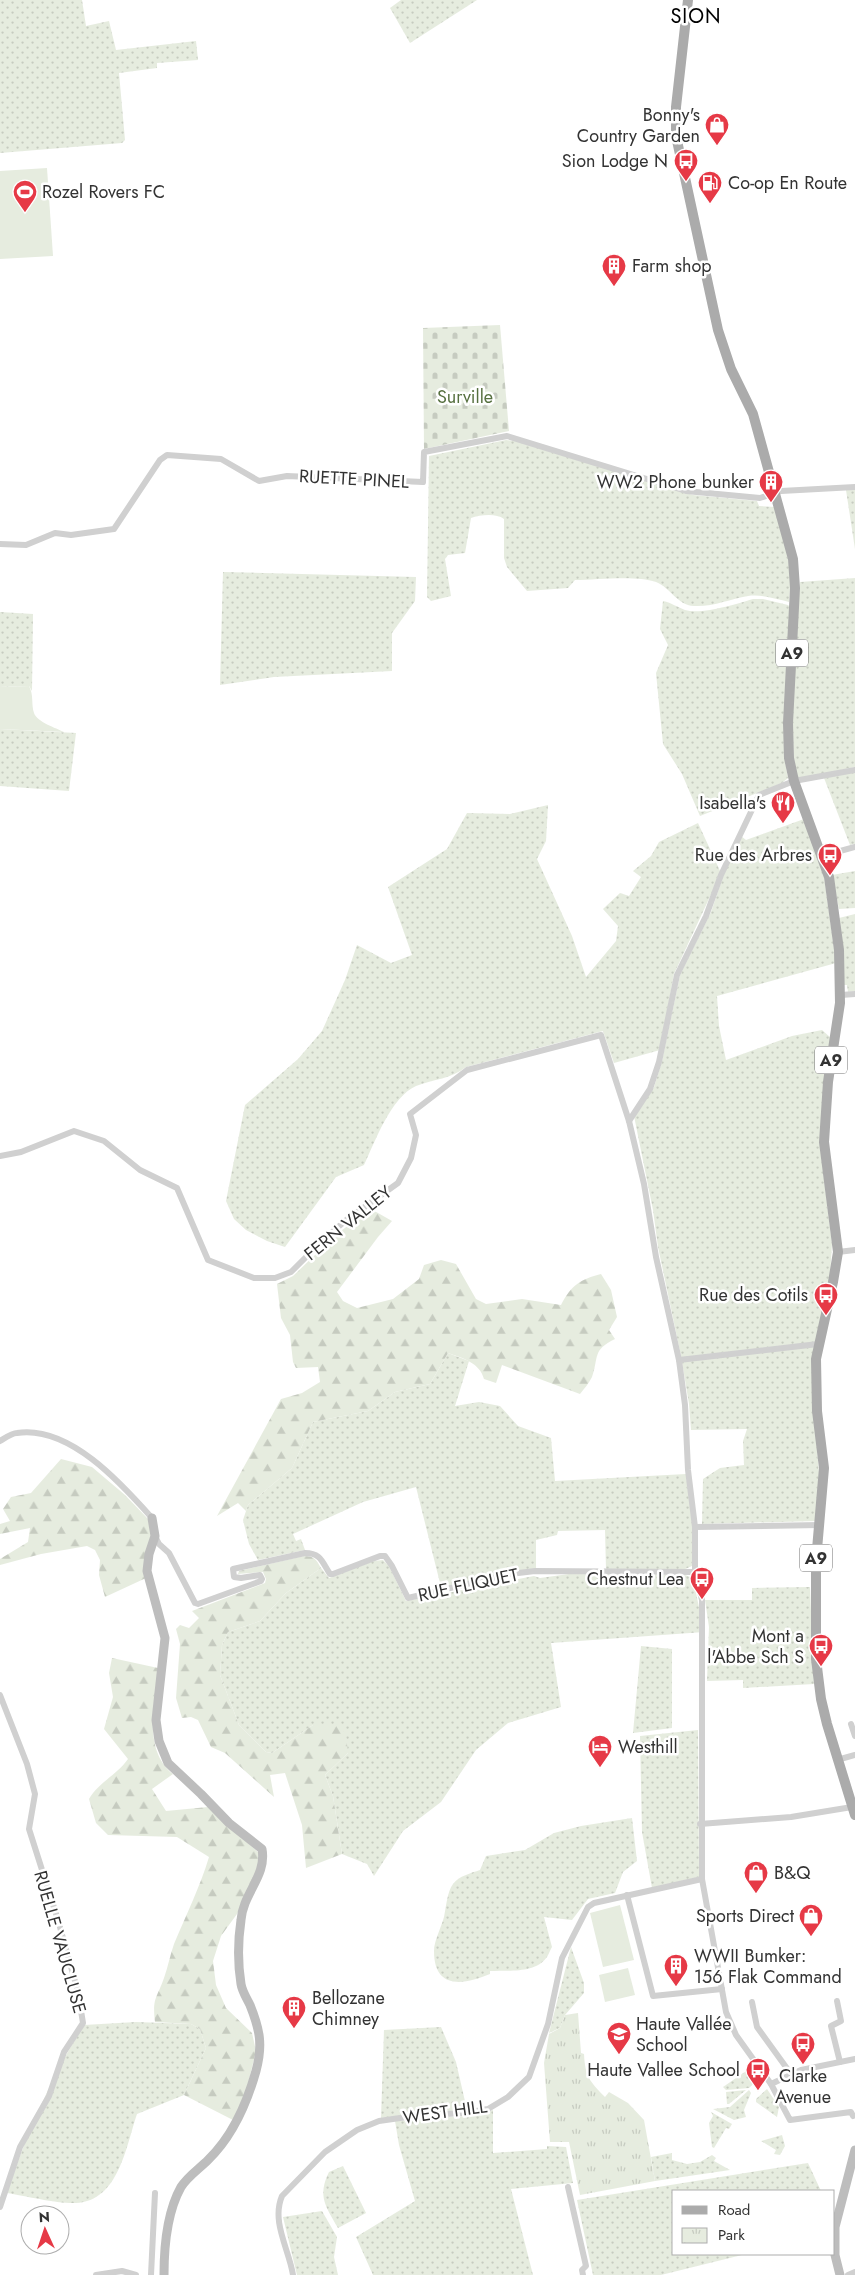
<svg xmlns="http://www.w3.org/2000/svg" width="855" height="2275" viewBox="0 0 855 2275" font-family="Jost,sans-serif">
<defs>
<pattern id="grass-dots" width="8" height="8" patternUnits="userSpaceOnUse" patternTransform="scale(1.25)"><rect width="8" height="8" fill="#e6ecdf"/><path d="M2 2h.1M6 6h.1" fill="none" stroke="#c6cbc0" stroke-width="1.8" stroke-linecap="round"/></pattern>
<pattern id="forest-firs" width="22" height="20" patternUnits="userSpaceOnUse" patternTransform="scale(1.25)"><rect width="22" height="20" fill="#e6ecdf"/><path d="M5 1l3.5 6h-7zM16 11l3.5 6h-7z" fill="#c6cbc0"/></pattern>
<pattern id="cemetery-stones" width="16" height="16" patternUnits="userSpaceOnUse" patternTransform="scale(1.25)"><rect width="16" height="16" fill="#e6ecdf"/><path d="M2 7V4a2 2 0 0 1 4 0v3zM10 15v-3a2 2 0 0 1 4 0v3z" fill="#c6cbc0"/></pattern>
<pattern id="park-tufts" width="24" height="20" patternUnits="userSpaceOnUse" patternTransform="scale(1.25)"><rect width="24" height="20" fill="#e6ecdf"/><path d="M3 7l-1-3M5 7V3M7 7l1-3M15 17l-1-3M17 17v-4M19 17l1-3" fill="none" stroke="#c6cbc0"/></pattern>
</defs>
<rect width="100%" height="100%" fill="#fff"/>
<g fill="url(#grass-dots)">
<polygon points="0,0 82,0 86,26 109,21 116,50 196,41 198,60 157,63 157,68 119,73 125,140 122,143 0,153"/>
<polygon points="401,0 477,0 410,43 390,8"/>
<path d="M506,440l9,1 178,54 64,6 2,5 16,1c10,35 18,57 14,95 -13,-3 -27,-8 -41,-6 -18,3 -35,11 -54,10 -17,-1 -23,-18 -38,-24 -21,-7 -58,-2 -81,-2l-7,8 -41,3 -20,-24 -3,-9v-39c-8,-6 -24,-4 -33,-1l-6,35 -17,2 -3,4 6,37 -20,5 -4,-4 2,-141z"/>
<polygon points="846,490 855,490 855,549"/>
<polygon points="223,572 416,577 415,601 392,633 392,671 274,677 220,685"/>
<path d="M855,578v189l-56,12c-13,-13 -1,-170 1,-197z"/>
<path d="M753,599h10l25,6 2,2 -5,154 3,17 -6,5 -82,33 -18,-42 -19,-30 -7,-71 12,-28 -8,-16 3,-28c9,2 14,6 22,9 17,5 51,-6 68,-11z"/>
<polygon points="0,612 33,614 32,691 29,686 0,687"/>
<polygon points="0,729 76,733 69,791 0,786"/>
<polygon points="855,772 855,844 850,845 824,778"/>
<path d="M548,805l-2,36 -9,18 35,77 14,41 30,-36 2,-15 -15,-17 17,-16 9,3 12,-19 -8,-6 18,-15 8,-14 39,-19 23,50 -47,101 -14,76 -46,13 -11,-32 -137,36c-15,12 -32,12 -50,19 -25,11 -41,56 -52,79l-28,12 -51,70 -18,-6 -21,-11 -12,-11 -8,-18 19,-96 53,-46 24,-28 23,-51 12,-35 34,18 21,-8 -24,-68 59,-38 20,-36 43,1z"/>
<polygon points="804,819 823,869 836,963 717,996 719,1026 726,1060 792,1036 822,1030 831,1038 820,1145 832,1244 830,1277 814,1349 815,1424 819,1473 816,1521 702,1524 703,1479 720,1468 744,1465 743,1441 747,1429 691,1430 689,1404 681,1356 658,1247 653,1210 634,1116 654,1087 662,1061 680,975 711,912 725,871 741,836 746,840"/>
<polygon points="855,871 855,908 839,909 832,875"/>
<polygon points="855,914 855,991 848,992 847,985 844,985 839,918"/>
<polygon points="448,1353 469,1361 455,1406 479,1402 500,1406 518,1426 551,1438 555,1481 686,1474 693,1524 692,1566 683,1570 606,1569 605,1530 558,1531 557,1535 536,1540 536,1569 516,1571 441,1587 416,1487 363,1502 293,1534 296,1541 301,1539 305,1550 258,1560 249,1544 243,1520 248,1505 292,1468 313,1422 368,1411 395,1392 430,1384"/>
<polygon points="383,1560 389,1566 406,1601 534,1576 540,1578 569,1574 685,1575 693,1578 704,1632 551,1643 561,1707 508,1723 476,1750 441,1802 403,1831 374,1876 367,1864 342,1854 333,1796 325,1775 348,1753 313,1725 272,1753 266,1752 239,1725 220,1675 222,1645 228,1632 260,1621 286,1593 321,1568 329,1578 374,1561"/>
<polygon points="810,1587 814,1684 743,1688 743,1680 707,1681 709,1627 705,1600 752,1600 752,1588"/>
<polygon points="641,1646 672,1649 672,1728 633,1733"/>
<polygon points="698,1730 699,1877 652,1888 642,1832 640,1736"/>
<path d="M632,1818l5,43 -14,11 -8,21 -27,6 -16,21 -28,-3 8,30c-2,3 -3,7 -5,10 -12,17 -39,13 -57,14v3c-26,11 -56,16 -56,-23 0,-10 7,-23 10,-34 2,-9 3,-25 9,-33 6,-8 18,-11 27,-14l6,-14 39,-6 29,-17 27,-7z"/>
<polygon points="571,1947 584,1983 584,1993 565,2015 560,2028 549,2033"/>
<path d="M136,2022l55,2 9,5 6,19 -22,47 -47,19c-11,32 -18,87 -61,89 -17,1 -51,-7 -69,-10 19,-58 44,-116 77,-168z"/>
<polygon points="441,2027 456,2062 467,2110 381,2118 384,2030"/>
<polygon points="755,2065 763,2075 749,2088 726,2090 723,2087"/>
<polygon points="767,2089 779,2107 777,2117 756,2102 756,2099"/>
<polygon points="746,2090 729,2104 727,2104 726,2092"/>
<polygon points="749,2090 751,2093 744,2110 746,2117 734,2120 713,2109 730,2107"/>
<polygon points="493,2110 493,2153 547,2149 547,2146 566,2147 573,2183 511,2189 533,2275 373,2275 356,2237 415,2201 399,2145 395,2121 465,2116"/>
<polygon points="711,2112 732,2124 729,2129 726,2128 714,2148 712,2147 709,2123 713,2116"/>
<polygon points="782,2135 785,2146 780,2155 774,2154 776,2150 761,2141"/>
<polygon points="672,2153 672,2160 687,2164 700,2162 712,2155 716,2158 714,2161 730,2170 655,2181 651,2157"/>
<polygon points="808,2163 821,2191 674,2191 674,2254 746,2254 661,2275 593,2275 577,2200"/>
<path d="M343,2166l23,47 -28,15c-12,-21 -21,-32 -9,-56z"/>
<polygon points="322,2211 337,2237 334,2257 338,2275 297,2275 283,2217"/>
</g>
<g fill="url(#forest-firs)">
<path d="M371,1209l21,12 -14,16 -41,55 6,9 14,7 36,-9 26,-20 5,-14 17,-5 15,4 20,35 10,5 36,-5 39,6c10,-20 20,-26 40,-31l10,16 6,27 -8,13 6,9c-23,11 -16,18 -23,38 -3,6 -8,12 -12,17l-78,-29 -6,18 -12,-4c-4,-16 -21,-21 -36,-26l-18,31 -35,8 -27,19 -55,11 -21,46 -44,37 -2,6 -8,-8 -21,13 64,-117 21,-6 18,-11 -2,-15 -22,1 -3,-6 -3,-27 -9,-17 -4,-34 16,-8 45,-43z"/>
<polygon points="61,1459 92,1467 125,1495 149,1520 151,1536 146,1578 105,1597 99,1575 100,1560 95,1550 87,1546 41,1554 0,1565 0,1559 28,1542 30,1528 0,1534 0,1524 10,1521 3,1509 11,1497 31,1493"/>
<path d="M304,1556c10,0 12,3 17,12l-35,25 -26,28 -32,11 -6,13 -2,30 19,50 27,27 6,1 41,-28h26l7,10 2,18 -23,22 8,21 9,58 -36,14 -4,-43 -17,-52 -15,2 4,22 -49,-44 -14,-6 -13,-27 -7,-3 -9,1 -6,-20 4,-54 -4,-15 4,-4 9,3 10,-10 -7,-7 73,-28 1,-4 -3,-7 -25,2 1,-3z"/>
<path d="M112,1658l46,10c-3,34 -16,81 15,106l-21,15 14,22 42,-4 51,46v14l-22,47 -16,22 -8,25 3,24 10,23 26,25 4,18 -10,41 -13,28 -49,-25 22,-47 -6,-19 -9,-5 -36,-2c-3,-24 2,-24 9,-44 4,-11 6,-23 10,-34 12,-29 26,-57 35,-87l-32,-20 -69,-2 -12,-12 -7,-24c10,-17 28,-24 39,-40l-24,-30 9,-32 -4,-24z"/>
</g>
<polygon fill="url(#cemetery-stones)" points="500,325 509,431 424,449 423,328"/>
<path fill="url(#park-tufts)" d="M578,2013l3,40 3,1c1,22 6,28 21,43l4,-5 19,11 16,17 11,61 -75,14 -11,-53h-19l-6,-79 5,-29 11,-6 5,-13z"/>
<g fill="#e6ecdf">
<polygon points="47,168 53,256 0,259 0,171"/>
<path d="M29,686c5,9 2,18 5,27 3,9 22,15 30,19l-64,-3v-42z"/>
<polygon points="620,1905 634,1960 603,1967 590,1913"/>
<polygon points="628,1968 635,1995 605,2002 599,1975"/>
</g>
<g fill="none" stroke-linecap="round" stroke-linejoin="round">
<g stroke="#d0d0d0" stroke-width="6">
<polyline points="0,544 26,545 55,533 71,535 114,529 160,460 167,455 221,459 259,481 287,476 423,482 424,452 507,436 686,491 760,498 781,491 855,487"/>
<polyline points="822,856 855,847"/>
<polyline points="841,995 855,994"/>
<polyline points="629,1121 650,1089 659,1062 677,975 706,916 721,875 759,795 794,781 855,770"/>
<polyline points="0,1156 21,1152 74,1131 104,1141 140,1170 177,1188 208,1260 254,1278 275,1278 291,1272 320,1243 345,1221 398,1183 411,1158 416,1135 410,1114 467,1070 601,1035 629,1121 644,1184 656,1257 679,1360 685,1405 688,1470 695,1527 695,1572 702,1600 702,1879 726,2012 736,2035 771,2084 790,2120 851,2112 853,2116"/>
<polyline points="838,1252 855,1250"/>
<polyline points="679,1360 818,1344"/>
<path d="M0,1441c5,-3 12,-8 17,-8 52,-8 104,50 135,85"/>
<polyline points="695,1527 820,1525"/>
<path d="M155,1536l4,8 10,9 26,50 3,1 63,-23 1,-2 -2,-4 -19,3 -7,-1 -1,-8 72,-16c16,0 17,9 25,21h3l47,-18h5l7,10 16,32 102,-24 25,-3 160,1"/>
<polyline points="0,1695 27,1764 35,1794 29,1829 58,1920 78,1992 83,2023 64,2052 49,2096 20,2147 0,2207"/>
<polyline points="851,1724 855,1736"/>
<polyline points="837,1760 855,1755"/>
<polyline points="700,1824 791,1817 852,1807"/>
<polyline points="627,1895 653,1996 722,1989"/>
<polyline points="837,2001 841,2021 831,2026 840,2062"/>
<polyline points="752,2002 757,2027 791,2074"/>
<polyline points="771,2084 801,2070 855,2059"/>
<polyline points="568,2187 586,2266 582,2270 583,2275"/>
<polyline points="96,2275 122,2271 136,2275"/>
<polyline points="151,2275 155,2193"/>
<path d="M293,2275c-4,-26 -22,-53 -11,-79l43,-44 32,-22 22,-9 35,-5 49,-3 25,-4 20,-12 21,-20 19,-53 14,-66 26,-51 6,-4 108,-24"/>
<polyline points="848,2275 855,2272"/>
</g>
<g stroke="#bdbdbd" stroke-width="9">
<path d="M152,1518l3,18 -6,18 -2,17 18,67 -9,82 3,21 9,22 33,31 28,29 33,26c5,27 -19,44 -21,71 -3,20 -3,45 0,64 1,7 6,15 9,21 10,25 13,40 6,66 -9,32 -24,66 -48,89 -9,9 -20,16 -27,27 -14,25 -17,59 -17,88"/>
<polyline points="840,2275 835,2255 835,2227 855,2150"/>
</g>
<polyline stroke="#ababab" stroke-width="10" points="688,0 676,107 676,136 718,330 731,369 753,414 793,559 795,588 788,723 789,758 794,781 829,877 839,950 840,1003 828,1082 824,1142 838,1252 833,1282 816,1359 817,1411 824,1468 816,1561 816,1659 821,1699 827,1724 855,1815"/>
</g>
<defs>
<symbol id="shop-pin" viewBox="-11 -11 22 30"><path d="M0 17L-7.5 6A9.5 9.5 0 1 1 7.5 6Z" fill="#e63946" stroke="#fff"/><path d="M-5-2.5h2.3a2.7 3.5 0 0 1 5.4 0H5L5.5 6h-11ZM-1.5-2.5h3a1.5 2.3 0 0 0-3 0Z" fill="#fff"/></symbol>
<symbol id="bus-pin" viewBox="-11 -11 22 30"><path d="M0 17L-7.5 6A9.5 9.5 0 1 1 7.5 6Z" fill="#e63946" stroke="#fff"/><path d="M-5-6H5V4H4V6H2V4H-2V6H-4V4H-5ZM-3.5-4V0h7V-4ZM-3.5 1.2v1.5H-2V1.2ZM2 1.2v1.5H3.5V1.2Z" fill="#fff"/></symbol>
<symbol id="fuel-pin" viewBox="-11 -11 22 30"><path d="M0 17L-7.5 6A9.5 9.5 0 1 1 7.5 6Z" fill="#e63946" stroke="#fff"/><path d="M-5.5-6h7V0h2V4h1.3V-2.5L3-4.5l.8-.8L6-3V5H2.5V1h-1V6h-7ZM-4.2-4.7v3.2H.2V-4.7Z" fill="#fff"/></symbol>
<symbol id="stadium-pin" viewBox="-11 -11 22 30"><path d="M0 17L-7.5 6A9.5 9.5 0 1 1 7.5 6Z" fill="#e63946" stroke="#fff"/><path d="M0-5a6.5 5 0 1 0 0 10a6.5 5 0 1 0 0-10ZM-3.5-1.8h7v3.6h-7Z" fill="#fff"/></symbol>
<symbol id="building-pin" viewBox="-11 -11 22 30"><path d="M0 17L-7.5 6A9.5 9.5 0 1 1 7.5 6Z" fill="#e63946" stroke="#fff"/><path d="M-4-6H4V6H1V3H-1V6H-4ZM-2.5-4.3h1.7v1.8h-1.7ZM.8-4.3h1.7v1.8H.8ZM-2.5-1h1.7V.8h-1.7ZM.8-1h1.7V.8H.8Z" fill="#fff"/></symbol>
<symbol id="restaurant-pin" viewBox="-11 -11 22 30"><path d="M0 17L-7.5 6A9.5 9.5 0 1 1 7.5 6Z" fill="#e63946" stroke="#fff"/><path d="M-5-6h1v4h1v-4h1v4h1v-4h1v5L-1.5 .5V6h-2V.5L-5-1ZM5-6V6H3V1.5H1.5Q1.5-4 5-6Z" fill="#fff"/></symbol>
<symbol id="hotel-pin" viewBox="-11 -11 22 30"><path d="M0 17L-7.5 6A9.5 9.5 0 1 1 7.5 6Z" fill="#e63946" stroke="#fff"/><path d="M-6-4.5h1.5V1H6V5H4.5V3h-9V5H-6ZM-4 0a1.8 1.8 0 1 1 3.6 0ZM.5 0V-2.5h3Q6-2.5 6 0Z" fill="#fff"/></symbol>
<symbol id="school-pin" viewBox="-11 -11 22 30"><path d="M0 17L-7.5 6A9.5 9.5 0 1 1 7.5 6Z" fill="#e63946" stroke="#fff"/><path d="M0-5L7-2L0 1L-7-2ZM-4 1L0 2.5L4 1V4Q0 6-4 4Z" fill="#fff"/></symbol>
</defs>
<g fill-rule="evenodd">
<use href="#shop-pin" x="703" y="111" width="28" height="38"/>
<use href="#bus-pin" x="672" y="147" width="28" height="38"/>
<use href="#fuel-pin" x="696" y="169" width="28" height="38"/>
<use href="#stadium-pin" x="11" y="178" width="28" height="38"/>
<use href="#building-pin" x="600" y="252" width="28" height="38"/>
<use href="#building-pin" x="757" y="468" width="28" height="38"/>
<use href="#restaurant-pin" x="769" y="789" width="28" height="38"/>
<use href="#bus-pin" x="816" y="841" width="28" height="38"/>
<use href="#bus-pin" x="812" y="1281" width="28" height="38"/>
<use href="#bus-pin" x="688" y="1565" width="28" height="38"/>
<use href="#bus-pin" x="807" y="1632" width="28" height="38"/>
<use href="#hotel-pin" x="586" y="1733" width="28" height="38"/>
<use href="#shop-pin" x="742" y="1859" width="28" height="38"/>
<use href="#shop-pin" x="797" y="1902" width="28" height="38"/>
<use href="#building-pin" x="662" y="1952" width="28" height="38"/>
<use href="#building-pin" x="280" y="1994" width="28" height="38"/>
<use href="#school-pin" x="605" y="2020" width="28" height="38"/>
<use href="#bus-pin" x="789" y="2030" width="28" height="38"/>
<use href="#bus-pin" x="744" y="2056" width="28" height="38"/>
</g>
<g text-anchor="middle" stroke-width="5" stroke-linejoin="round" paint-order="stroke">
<g fill="#fff" stroke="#707070" stroke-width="1">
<rect x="776" y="639.5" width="32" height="27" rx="4"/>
<rect x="815" y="1046.5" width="32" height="27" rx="4"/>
<rect x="800" y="1544.5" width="32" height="27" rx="4"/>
</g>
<g font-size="16" font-weight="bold" fill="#333">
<text x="792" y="659">A9</text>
<text x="831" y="1066">A9</text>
<text x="816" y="1564">A9</text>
</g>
<g font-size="18" fill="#333" stroke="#fff" text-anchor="end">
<text x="700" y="121">Bonny's<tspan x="700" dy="21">Country Garden</tspan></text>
<text x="668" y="167">Sion Lodge N</text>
<text x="728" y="189" text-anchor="start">Co-op En Route</text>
<text x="42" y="198" text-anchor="start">Rozel Rovers FC</text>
<text x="632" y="272" text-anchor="start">Farm shop</text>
<text x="754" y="488">WW2 Phone bunker</text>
<text x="766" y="809">Isabella's</text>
<text x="812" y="861">Rue des Arbres</text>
<text x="808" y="1301">Rue des Cotils</text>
<text x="684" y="1585">Chestnut Lea</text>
<text x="804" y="1642">Mont a<tspan x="804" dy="21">l'Abbe Sch S</tspan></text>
<text x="618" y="1753" text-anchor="start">Westhill</text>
<text x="774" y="1879" text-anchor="start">B&amp;Q</text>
<text x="794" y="1922">Sports Direct</text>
<text x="694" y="1962" text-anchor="start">WWII Bumker:<tspan x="694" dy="21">156 Flak Command</tspan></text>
<text x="312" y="2004" text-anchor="start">Bellozane<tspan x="312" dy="21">Chimney</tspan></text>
<text x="636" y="2030" text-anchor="start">Haute Vallée<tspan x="636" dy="21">School</tspan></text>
<text x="740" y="2076">Haute Vallee School</text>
<text x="803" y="2082" text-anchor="middle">Clarke<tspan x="803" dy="21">Avenue</tspan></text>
</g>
<g font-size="18" fill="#56703f" stroke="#fff">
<text x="465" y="403">Surville</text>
</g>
<g font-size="18" fill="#333" stroke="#fff">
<text transform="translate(354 479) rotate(3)" y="6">RUETTE PINEL</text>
<text transform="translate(348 1223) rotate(-39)" y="6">FERN VALLEY</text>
<text transform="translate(468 1585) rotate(-12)" y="6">RUE FLIQUET</text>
<text transform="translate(60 1942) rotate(74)" y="6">RUELLE VAUCLUSE</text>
<text transform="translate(445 2112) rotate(-8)" y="6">WEST HILL</text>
</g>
<g font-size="20" letter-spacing="1" fill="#000" stroke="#fff">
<text x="696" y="23">SION</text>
</g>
</g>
<rect x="672" y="2190" width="162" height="65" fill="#ffffff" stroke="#adadad"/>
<rect x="682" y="2206" width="25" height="8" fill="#ababab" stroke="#adadad"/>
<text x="718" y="2215" font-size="15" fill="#333333">Road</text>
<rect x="682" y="2228" width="25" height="15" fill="url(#park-tufts)" stroke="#adadad"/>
<text x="718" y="2240" font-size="15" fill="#333333">Park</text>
<g transform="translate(45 2230) rotate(357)"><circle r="24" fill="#ffffff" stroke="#adadad"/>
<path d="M0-4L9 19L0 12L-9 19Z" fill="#e63946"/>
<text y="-8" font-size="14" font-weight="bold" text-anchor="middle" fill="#333333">N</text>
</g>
</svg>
